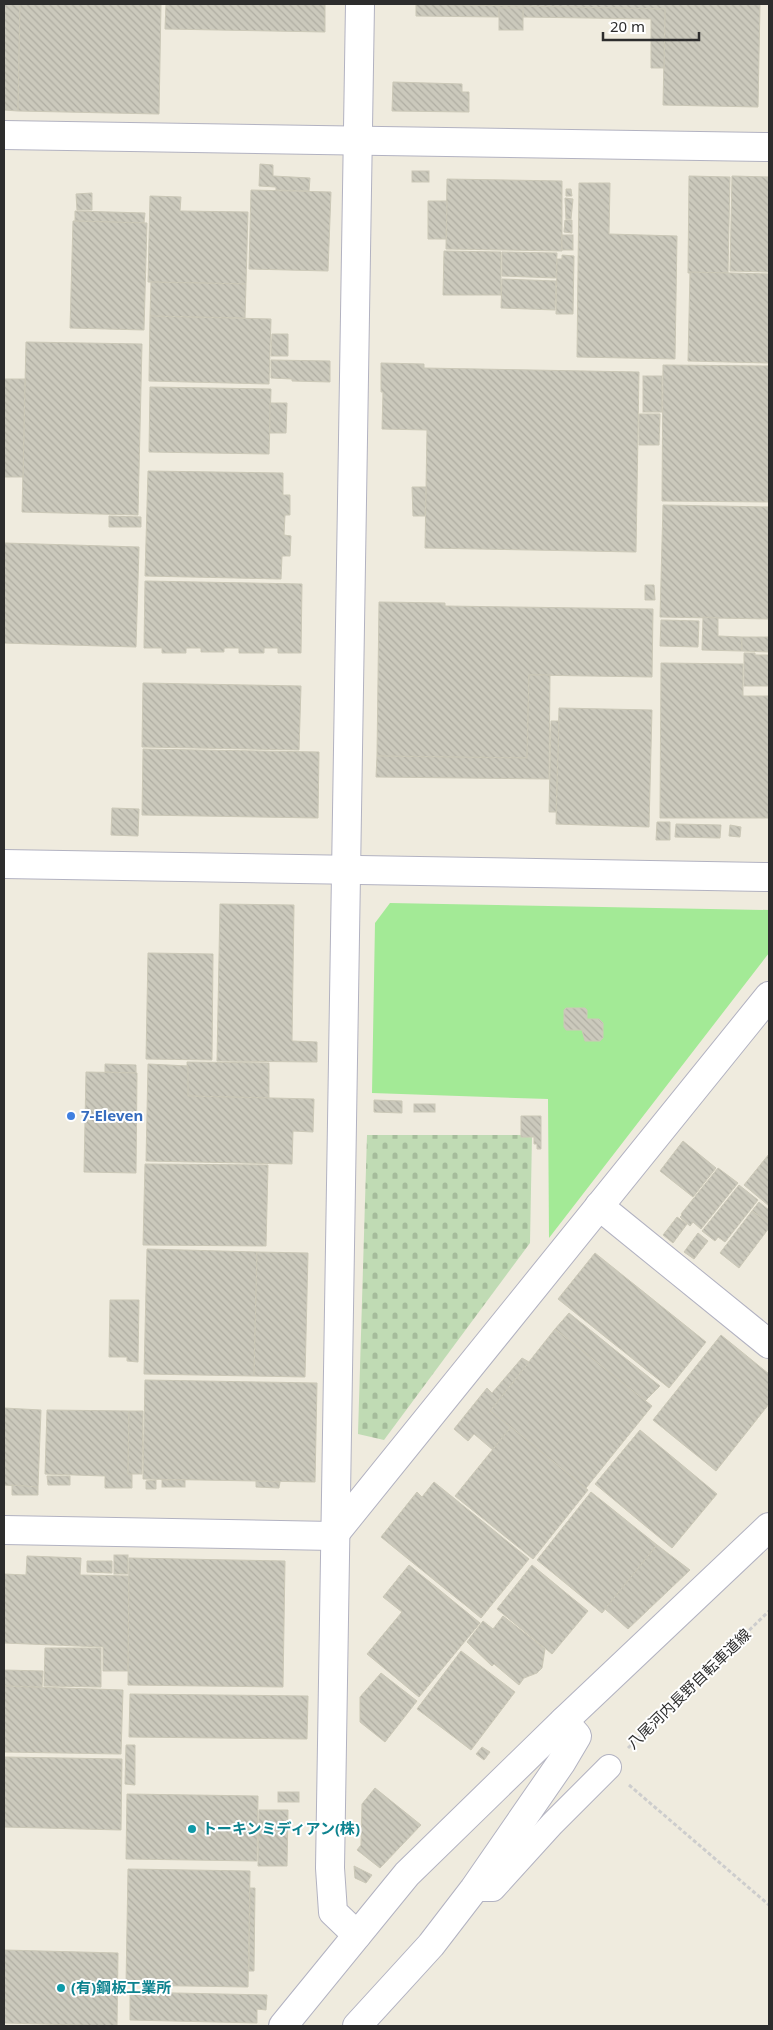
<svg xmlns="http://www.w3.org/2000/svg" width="773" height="2030" viewBox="0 0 773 2030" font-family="'Noto Sans','Noto Sans JP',sans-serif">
<defs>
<pattern id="cemetery-stones" width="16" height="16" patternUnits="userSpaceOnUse" patternTransform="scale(1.25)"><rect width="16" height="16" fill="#c0dbb4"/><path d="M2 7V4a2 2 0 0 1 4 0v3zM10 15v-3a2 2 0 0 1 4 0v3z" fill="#a5bc9b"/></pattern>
<pattern id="building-back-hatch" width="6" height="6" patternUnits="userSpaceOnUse" patternTransform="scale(1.25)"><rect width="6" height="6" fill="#cbc9bc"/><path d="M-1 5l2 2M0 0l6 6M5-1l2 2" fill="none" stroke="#afada2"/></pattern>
</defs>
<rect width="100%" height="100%" fill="#efebde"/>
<polygon fill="url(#cemetery-stones)" points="367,1135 532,1135 530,1243 384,1440 358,1434"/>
<polygon fill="#a3ea96" points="390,903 769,910 769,953 549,1238 548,1099 372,1093 375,923"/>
<g fill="url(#building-back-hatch)" stroke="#cbc8b7">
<polygon points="4,4 20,4 18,111 4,110"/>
<polygon points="20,4 161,4 159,114 18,111"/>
<polygon points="166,4 325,4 325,32 165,29"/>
<polygon points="413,4 760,4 758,107 663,105 665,9"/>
<polygon points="416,4 665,9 664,68 651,68 651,19 523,17 523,8 499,8 499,17 416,16"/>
<rect x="499" y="8" width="24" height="22"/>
<polygon points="393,82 462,84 462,92 469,92 469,112 392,111"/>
<polygon points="260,164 273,165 273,176 310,178 309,191 276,190 276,187 259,186"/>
<rect x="412" y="171" width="17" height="11"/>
<polygon points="689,176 730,177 728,273 688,273"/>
<polygon points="732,176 769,177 769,272 730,271"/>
<polygon points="447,179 562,181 562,251 446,249"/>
<polygon points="579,183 610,183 609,234 677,236 675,359 577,357"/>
<polygon points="566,189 571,189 572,196 566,196"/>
<polygon points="251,190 331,192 328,271 249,269"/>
<polygon points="92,193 92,210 77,210 76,194"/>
<polygon points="150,196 181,197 180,211 248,212 246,284 148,282"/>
<polygon points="565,198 573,199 571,219 566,219"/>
<polygon points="428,201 447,201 446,239 428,239"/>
<polygon points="75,211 145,213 144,223 75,221"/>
<polygon points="565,220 572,220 572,233 564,232"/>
<polygon points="73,221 147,223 144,330 70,328"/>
<rect x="562" y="235" width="11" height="15"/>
<polygon points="444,251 501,252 501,295 443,295"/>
<polygon points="502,252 557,253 556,278 502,276"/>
<polygon points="562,255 574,256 573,314 556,314 557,259 562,259"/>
<polygon points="690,272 769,274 769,363 688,361"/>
<polygon points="502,279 556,281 555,310 501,308"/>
<polygon points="151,282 246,284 245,318 150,316"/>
<polygon points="150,316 271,319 269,384 149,381"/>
<polygon points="272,334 288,334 288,356 271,356"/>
<polygon points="26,342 142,344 138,515 22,512"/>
<polygon points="271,360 330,361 330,382 292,381 292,379 271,378"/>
<polygon points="381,363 424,364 424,368 639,372 636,552 425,548 427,430 382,429 383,392 381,392"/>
<polygon points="663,365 769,366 769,502 662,501"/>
<rect x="643" y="376" width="19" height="36"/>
<polygon points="4,379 25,379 23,477 4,477"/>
<polygon points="150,387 271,389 269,454 149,452"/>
<polygon points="270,403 287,403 286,433 270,433"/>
<polygon points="639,414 660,414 659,445 639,445"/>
<polygon points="148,471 283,473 283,495 290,495 290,515 285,515 284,535 291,536 290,556 282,556 281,579 145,576"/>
<polygon points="412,487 426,487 425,516 413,516"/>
<polygon points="663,505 769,507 769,619 660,617"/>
<polygon points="109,516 141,517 141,527 109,527"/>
<polygon points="4,543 139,547 136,647 4,643"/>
<polygon points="145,581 302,584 301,653 278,653 278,648 264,648 264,653 239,653 239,648 224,648 224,652 201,652 201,648 186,648 186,653 162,653 162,648 144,648"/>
<polygon points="645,585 654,585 655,600 645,600"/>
<polygon points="379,602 445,603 445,606 653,609 652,677 529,675 527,758 377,756"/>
<polygon points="703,617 718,618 718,636 742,637 742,651 702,650"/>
<polygon points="661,620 699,621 698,647 660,646"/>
<polygon points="742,637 769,637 769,652 742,651"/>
<polygon points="744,653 755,653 755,655 769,655 769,686 744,686"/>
<polygon points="661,663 743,664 743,696 769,696 769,818 660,818"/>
<polygon points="529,675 550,675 549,779 376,777 377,756 527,758"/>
<polygon points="143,683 301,686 299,750 142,747"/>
<polygon points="559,708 652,710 649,827 556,824"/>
<polygon points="551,721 559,721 556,812 549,812"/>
<polygon points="143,749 319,752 318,818 142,815"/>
<polygon points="112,808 139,809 138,836 111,835"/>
<polygon points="657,822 670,822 670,840 656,840"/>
<polygon points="676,824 721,825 720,838 675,837"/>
<polygon points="730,825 741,827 740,837 729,836"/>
<polygon points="220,904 294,905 292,1041 317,1042 317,1062 217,1061"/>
<polygon points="148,953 213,954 212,1060 146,1059"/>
<polygon points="566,1008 585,1008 587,1010 587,1019 599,1019 603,1023 603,1038 600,1041 585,1041 582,1030 566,1030 564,1027 564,1010"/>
<polygon points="187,1062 269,1063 269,1098 188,1096"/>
<polygon points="105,1064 136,1065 136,1073 105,1072"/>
<polygon points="148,1064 188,1066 188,1096 314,1099 313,1132 293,1131 292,1164 146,1161"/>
<polygon points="86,1072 137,1073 136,1173 84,1172"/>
<polygon points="374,1100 402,1101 402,1113 374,1112"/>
<rect x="414" y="1104" width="21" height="8"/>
<polygon points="521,1116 541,1116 541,1149 537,1149 537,1144 534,1144 534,1137 521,1137"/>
<polygon points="683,1141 716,1168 693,1197 660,1171"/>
<polygon points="769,1154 769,1206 744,1185"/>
<polygon points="145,1164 268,1165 266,1246 143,1245"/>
<polygon points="718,1168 738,1183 701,1229 693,1222 690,1226 680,1217 682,1215 681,1214"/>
<polygon points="739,1185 758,1200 725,1242 718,1237 715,1241 702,1231"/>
<polygon points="759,1202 769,1210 769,1223 752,1211"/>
<polygon points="752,1211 769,1223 769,1228 739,1268 720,1253"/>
<polygon points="677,1217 687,1224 673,1243 663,1235"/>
<polygon points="698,1233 708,1241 694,1259 684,1252"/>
<polygon points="147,1249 257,1252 254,1376 144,1374"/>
<polygon points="257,1252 308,1253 305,1377 254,1376"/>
<polygon points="595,1253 706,1342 669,1388 558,1299"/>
<polygon points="110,1300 139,1300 138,1362 127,1361 127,1357 109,1357"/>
<polygon points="569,1313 660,1386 645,1401 555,1329"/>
<polygon points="555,1329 652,1406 586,1488 490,1411"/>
<polygon points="721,1335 769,1374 769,1404 716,1471 653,1420"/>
<polygon points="522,1358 529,1362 490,1411 511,1427 493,1450 474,1434 468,1441 454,1429 487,1388 492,1393"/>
<polygon points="145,1380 317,1383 315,1482 143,1479"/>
<polygon points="4,1408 41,1410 38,1487 4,1485"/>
<polygon points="47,1410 129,1411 128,1474 132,1474 132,1488 105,1488 105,1476 45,1474"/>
<polygon points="129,1411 143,1411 142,1474 128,1474"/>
<polygon points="511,1427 588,1490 533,1559 455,1496"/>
<polygon points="640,1430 717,1494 672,1548 595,1484"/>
<polygon points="47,1476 70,1476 70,1485 48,1485"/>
<polygon points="156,1480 156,1489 146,1489 146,1481"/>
<rect x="162" y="1480" width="23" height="7"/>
<polygon points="256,1481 280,1482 279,1488 256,1487"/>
<polygon points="434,1482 529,1559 481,1618 381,1537 417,1492 422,1497"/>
<polygon points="12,1485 38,1487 38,1495 12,1495"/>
<polygon points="591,1492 657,1545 602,1613 537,1560"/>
<polygon points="657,1545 690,1570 628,1629 605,1609"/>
<rect x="114" y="1555" width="14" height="19"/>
<polygon points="27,1556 81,1558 80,1575 129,1576 128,1671 103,1671 103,1647 4,1643 4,1574 26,1575"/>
<polygon points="129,1558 285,1561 283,1687 128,1685"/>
<polygon points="87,1561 112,1561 112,1573 87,1572"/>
<polygon points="409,1565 480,1623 419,1697 367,1654 402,1612 383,1597"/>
<polygon points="532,1565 588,1611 552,1654 497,1609"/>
<polygon points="503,1616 545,1649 542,1668 537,1673 524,1678 519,1685 494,1664 492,1666 467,1642 483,1621 493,1629"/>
<polygon points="45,1648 101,1648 101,1687 44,1686"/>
<polygon points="461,1651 515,1692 471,1750 417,1709"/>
<polygon points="4,1670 43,1671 42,1687 4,1686"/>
<polygon points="381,1673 417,1701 385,1742 360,1722 360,1697"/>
<polygon points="4,1686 123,1690 121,1754 4,1752"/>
<polygon points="130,1694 308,1696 307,1739 129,1737"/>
<polygon points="126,1745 135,1745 135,1785 125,1784"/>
<polygon points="482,1747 490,1752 484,1760 476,1754"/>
<polygon points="4,1757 122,1759 121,1830 4,1827"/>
<polygon points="375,1788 421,1825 380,1868 357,1850 361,1845 362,1804"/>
<rect x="278" y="1792" width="21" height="10"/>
<polygon points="127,1794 258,1796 257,1861 126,1859"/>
<polygon points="259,1810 288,1810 287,1866 258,1866"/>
<polygon points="354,1866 372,1875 366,1883 355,1878"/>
<polygon points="128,1869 250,1871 248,1987 126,1985"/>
<polygon points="250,1888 255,1888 254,1971 249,1971"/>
<polygon points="4,1950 118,1953 117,2026 4,2023"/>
<polygon points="130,1992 267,1995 266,2010 257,2009 257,2023 130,2020"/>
</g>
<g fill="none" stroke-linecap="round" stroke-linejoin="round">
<defs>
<polyline id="pedestrian" points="474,1889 493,1889 552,1824 609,1767"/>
<polyline id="minor" points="357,2026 431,1945 474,1889 561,1763 577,1736 564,1721"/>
<g id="tertiary">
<polyline points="4,135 769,147"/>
<polyline points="4,864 769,877"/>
<polyline points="599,1206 769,1344"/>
<polyline points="4,1530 333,1536 769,996"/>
<polyline points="357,1935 333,1912 330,1868 360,4"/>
<polyline points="283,2026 407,1874 564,1721 769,1527"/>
</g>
</defs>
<use href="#pedestrian" stroke="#b2b2c1" stroke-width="26"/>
<use href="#minor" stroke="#b2b2c1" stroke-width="30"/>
<use href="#tertiary" stroke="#b2b2c1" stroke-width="30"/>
<g stroke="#cdcdcd" stroke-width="3" stroke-dasharray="4 2.5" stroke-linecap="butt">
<polyline points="628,1748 769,1611"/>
<polyline points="629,1785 769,1905"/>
</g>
<use href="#pedestrian" stroke="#fff" stroke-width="24"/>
<use href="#minor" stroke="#fff" stroke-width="28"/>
<use href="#tertiary" stroke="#fff" stroke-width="28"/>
</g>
<circle fill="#3f7fe0" stroke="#fff" stroke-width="2" cx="71" cy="1116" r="5"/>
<g fill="#0f9aa8" stroke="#fff" stroke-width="2">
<circle cx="192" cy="1829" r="5"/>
<circle cx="61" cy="1988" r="5"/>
</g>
<g text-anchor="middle" stroke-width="4" stroke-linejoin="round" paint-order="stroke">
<g font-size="15" font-weight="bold" fill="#366cbe" stroke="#fff" text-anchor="start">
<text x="81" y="1121">7-Eleven</text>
</g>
<g font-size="15" fill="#2d2d2d" stroke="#fff">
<text transform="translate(689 1689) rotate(-44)" y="5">八尾河内長野自転車道線</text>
</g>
<g font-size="15" font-weight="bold" fill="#0d838f" stroke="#fff" text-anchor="start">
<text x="202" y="1834">トーキンミディアン(株)</text>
<text x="71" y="1993">(有)鋼板工業所</text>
</g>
</g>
<rect width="773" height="2030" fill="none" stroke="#2d2d2d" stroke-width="10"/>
<path d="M603 32v8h96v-8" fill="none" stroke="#2d2d2d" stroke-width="2.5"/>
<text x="610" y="32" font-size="15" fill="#2d2d2d" stroke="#ffffff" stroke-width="4" paint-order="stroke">20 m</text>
</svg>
